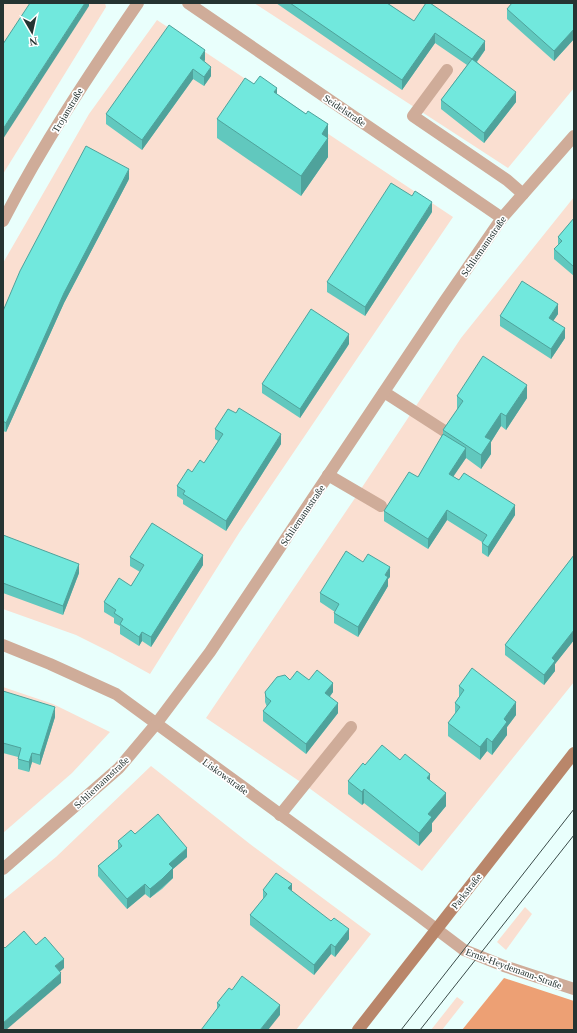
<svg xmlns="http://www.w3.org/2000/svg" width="577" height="1033" viewBox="0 0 577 1033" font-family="'Times New Roman',serif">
<rect width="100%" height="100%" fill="#e9fffc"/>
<g fill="#fadfd1">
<polygon points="3,3 105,3 106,7 3,174"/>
<polygon points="254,3 574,3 574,88 508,168"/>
<polygon points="157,20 453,217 239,533 150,674 112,653 76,635 3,609 3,263 89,114"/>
<polygon points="574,197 574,682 422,871 305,785 206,718 353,501 461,338"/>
<polygon points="3,687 53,704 110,732 72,773 3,833"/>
<polygon points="151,766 250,844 371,934 296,1030 3,1030 3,900 56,857"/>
<polygon points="525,907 532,914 506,950 497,942"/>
<polygon points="457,997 464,1002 442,1030 431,1030"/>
</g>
<polygon fill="#eda074" points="504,978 574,1001 574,1030 462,1030"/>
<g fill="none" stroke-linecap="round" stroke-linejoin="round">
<g stroke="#cfac99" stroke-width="12">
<polyline points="447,70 413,116 507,180 523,194"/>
<polyline points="384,392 446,432"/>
<polyline points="328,475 381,506"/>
<polyline points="280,815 351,727"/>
</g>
<g stroke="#cfac99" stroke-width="12">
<polyline points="188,3 502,218"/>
<path d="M3,221c39,-76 87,-148 135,-218"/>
<polyline points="3,645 50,664 116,694 415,913 464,950 504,966 574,989"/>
<polyline points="3,869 119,768 156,724 210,652 444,302 502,218 574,136"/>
</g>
<polyline stroke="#b9866a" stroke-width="12" points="358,1030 574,753"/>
<g stroke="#3b4b49" stroke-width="1">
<polyline points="401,1030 574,809"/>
<polyline points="420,1030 574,835"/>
</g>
</g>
<g fill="#61c8be">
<polygon points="276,3 387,3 414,21 485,50 477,62 516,102 484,143 441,109 441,100 467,65 435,43 402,90"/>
<polygon points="574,3 574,39 554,61 507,19 507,9"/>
<polygon points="205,60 204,62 211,76 204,86 193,79 142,150 106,124 106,114"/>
<polygon points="254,84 277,94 306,114 328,124 328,157 301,196 217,138 217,119"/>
<polygon points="129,179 64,303 6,432 3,431 3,311"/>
<polygon points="432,212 365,316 327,292 327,282"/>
<polygon points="574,218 574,276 554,259 554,249 558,245 558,237"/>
<polygon points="558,314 553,321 565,338 551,359 500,326 500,316"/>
<polygon points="349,344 300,418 262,393 262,384"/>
<polygon points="457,396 527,398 506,430 501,426 491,442 491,454 481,469 466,458 453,476 515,515 488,557 482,553 482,542 447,520 428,549 384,521 384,511 418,477 443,434 443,430 457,410"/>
<polygon points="215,429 281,444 226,531 183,504 183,500 177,496 177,486 192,472 204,463 218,441 215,439"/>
<polygon points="3,528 4,535 79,573 63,615 3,593"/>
<polygon points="574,555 574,640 555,664 555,671 544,685 505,655 505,645"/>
<polygon points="130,557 203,565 151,647 142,641 139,646 120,634 120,626 114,623 114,618 104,612 104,602 131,586 140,572 130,566"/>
<polygon points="390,577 388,579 388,586 358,637 334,623 334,613 335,612 320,602 320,593"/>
<polygon points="290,680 309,680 333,692 330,696 338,713 306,754 263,721 263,711 267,707 265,702 265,692"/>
<polygon points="459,686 516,715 507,727 507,735 492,755 487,751 480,760 448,736 448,723 455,714 455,703 459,697"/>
<polygon points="3,691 55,717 40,765 32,762 29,772 18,769 18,757 3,753"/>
<polygon points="400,760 430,780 446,806 432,823 432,831 419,846 364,803 362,805 348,794 348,781 365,765"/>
<polygon points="135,834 187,857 173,869 173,878 162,889 150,898 145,894 127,909 98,876 98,866 118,849 118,841"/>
<polygon points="263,890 292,891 349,939 335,957 331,954 314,975 250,925 250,915 263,899"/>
<polygon points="232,990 280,1015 217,1009 217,1003"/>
</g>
<g fill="#4fa29b">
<polygon points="85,3 89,3 89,6 3,139 3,129"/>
<polygon points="574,29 574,39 554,61 554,51"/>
<polygon points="435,33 435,43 402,90 402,80"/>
<polygon points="485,41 485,50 472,68 472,59"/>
<polygon points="205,50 205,60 200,68 200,58"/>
<polygon points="211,67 211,76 204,86 204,77"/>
<polygon points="193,69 193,79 142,150 142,140"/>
<polygon points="277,88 277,107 274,92"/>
<polygon points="516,92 516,102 484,143 484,133"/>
<polygon points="328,124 328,157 301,196 301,176 322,134"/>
<polygon points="129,169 129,179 64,303 6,432 6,423 64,293"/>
<polygon points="432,202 432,212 365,316 365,307"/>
<polygon points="558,304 558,314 549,327 549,318"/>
<polygon points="565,328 565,338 551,359 551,349"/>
<polygon points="349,334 349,344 300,418 300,409"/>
<polygon points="527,385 527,398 506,430 506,416"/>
<polygon points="501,413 501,426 491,442 491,454 481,469 481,455 485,437"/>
<polygon points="281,434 281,444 226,531 226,521"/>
<polygon points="466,448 466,458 449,483 449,474"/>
<polygon points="515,505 515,515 488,557 488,547"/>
<polygon points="447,510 447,520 428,549 428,539"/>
<polygon points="203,555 203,565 151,647 151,637"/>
<polygon points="79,564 79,573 63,615 63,606"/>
<polygon points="390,567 390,577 388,579 388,586 358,637 358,627 385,575"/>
<polygon points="574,630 574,640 555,664 555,671 544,685 544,675 552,658"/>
<polygon points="142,632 142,641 139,646 139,637"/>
<polygon points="333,683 333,692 325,703 325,693"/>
<polygon points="516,702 516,715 507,727 507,735 492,755 492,742 504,719"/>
<polygon points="338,703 338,713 306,754 306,744"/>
<polygon points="55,707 55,717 40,765 40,755"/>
<polygon points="487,738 487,751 480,760 480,747"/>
<polygon points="32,753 32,762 29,772 29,762"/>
<polygon points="430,774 430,787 427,778"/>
<polygon points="364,789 364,803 362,805 362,792"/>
<polygon points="446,793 446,806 432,823 432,831 419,846 419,833 428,814"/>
<polygon points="187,848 187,857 173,869 173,878 150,898 150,889 169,864"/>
<polygon points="145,884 145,894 127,909 127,899"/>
<polygon points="292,884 292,894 288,888"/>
<polygon points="349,929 349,939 335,957 335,947"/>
<polygon points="331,944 331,954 314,975 314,965"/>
<polygon points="64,959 64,968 55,976 55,966"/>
<polygon points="61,973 61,983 6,1030 3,1030 3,1023"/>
<polygon points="280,1005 280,1015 268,1030 260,1030"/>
</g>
<g fill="#71e8dd" stroke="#4fa29b">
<polygon points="30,3 85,3 3,129 3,44"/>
<polygon points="290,3 387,3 414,21 426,3 430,3 485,41 472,59 516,92 484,133 441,100 472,59 435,33 402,80"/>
<polygon points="512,3 574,3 574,29 554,51 507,9"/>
<polygon points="169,25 205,50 200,58 211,67 204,77 193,69 142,140 106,114"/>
<polygon points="260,76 277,88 274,92 306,114 308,111 328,124 322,134 328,138 301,176 217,119 245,78 254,84"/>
<polygon points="86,146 129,169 64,293 6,423 3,421 3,311 20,271"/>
<polygon points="391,183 412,196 415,191 432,202 365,307 327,282"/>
<polygon points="574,218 574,267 554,249 562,241 558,237"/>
<polygon points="522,281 558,304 549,318 565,328 551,349 500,316"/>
<polygon points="311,309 349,334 300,409 262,384"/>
<polygon points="483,356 527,385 506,416 501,413 485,437 491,440 481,455 443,430 463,401 457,396"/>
<polygon points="239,408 281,434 226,521 183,494 185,491 177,486 188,469 192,472 200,460 204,463 223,434 215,429 228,409 236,413"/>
<polygon points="443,434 466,448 449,474 459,480 464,473 515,505 488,547 482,543 487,535 447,510 428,539 384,511 409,472 418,477"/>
<polygon points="152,523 203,555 151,637 142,632 139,637 120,624 123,619 114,613 116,610 104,602 119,578 131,586 144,565 130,557"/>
<polygon points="3,535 79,564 63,606 3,583"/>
<polygon points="346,551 363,562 368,554 390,567 385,575 388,577 358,627 334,613 339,604 320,593"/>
<polygon points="574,555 574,630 552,658 555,661 544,675 505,645"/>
<polygon points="472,668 516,702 504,719 507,722 492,742 487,738 480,747 448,723 460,707 455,703 464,690 459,686"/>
<polygon points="317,670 333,683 325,693 338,703 306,744 263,711 271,701 266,697 265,692 277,677 285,675 290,680 297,671 309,680"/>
<polygon points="3,691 55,707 40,755 32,753 29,762 18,759 21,748 3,743"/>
<polygon points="382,745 400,760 405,754 430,774 427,778 446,793 428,814 432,817 419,833 364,789 362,792 348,781 363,763 365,765"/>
<polygon points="158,814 187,848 169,864 173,868 162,879 150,889 145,884 127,899 98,866 122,846 118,841 131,830 135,834"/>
<polygon points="276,873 292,884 288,888 331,921 334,918 349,929 335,947 331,944 314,965 250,915 267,894 263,890"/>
<polygon points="24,931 36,945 45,937 64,959 55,966 61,973 3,1023 3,946 5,948"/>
<polygon points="242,976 280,1005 260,1030 201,1030 220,1005 217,1003 229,988 232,990"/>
</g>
<g text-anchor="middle" stroke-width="3.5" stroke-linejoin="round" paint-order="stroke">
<g font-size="10" fill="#253432" stroke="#fff">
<text transform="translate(67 110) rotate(-59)" y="4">Trojanstraße</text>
<text transform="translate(345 110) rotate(34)" y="4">Seidelstraße</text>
<text transform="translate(483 246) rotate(-55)" y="4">Schliemannstraße</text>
<text transform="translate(302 515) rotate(-56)" y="4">Schliemannstraße</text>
<text transform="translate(226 776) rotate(36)" y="4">Liskowstraße</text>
<text transform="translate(101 782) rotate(-43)" y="4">Schliemannstraße</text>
<text transform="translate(466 891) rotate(-52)" y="4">Parkstraße</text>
<text transform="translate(514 968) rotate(20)" y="4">Ernst-Heydemann-Straße</text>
</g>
</g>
<rect width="577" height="1033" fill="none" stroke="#253432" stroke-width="8"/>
<g transform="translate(32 32) rotate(171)" stroke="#ffffff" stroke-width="3" paint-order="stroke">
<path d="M0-3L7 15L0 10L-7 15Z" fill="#253432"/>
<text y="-6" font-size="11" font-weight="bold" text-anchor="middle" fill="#253432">N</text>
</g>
</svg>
